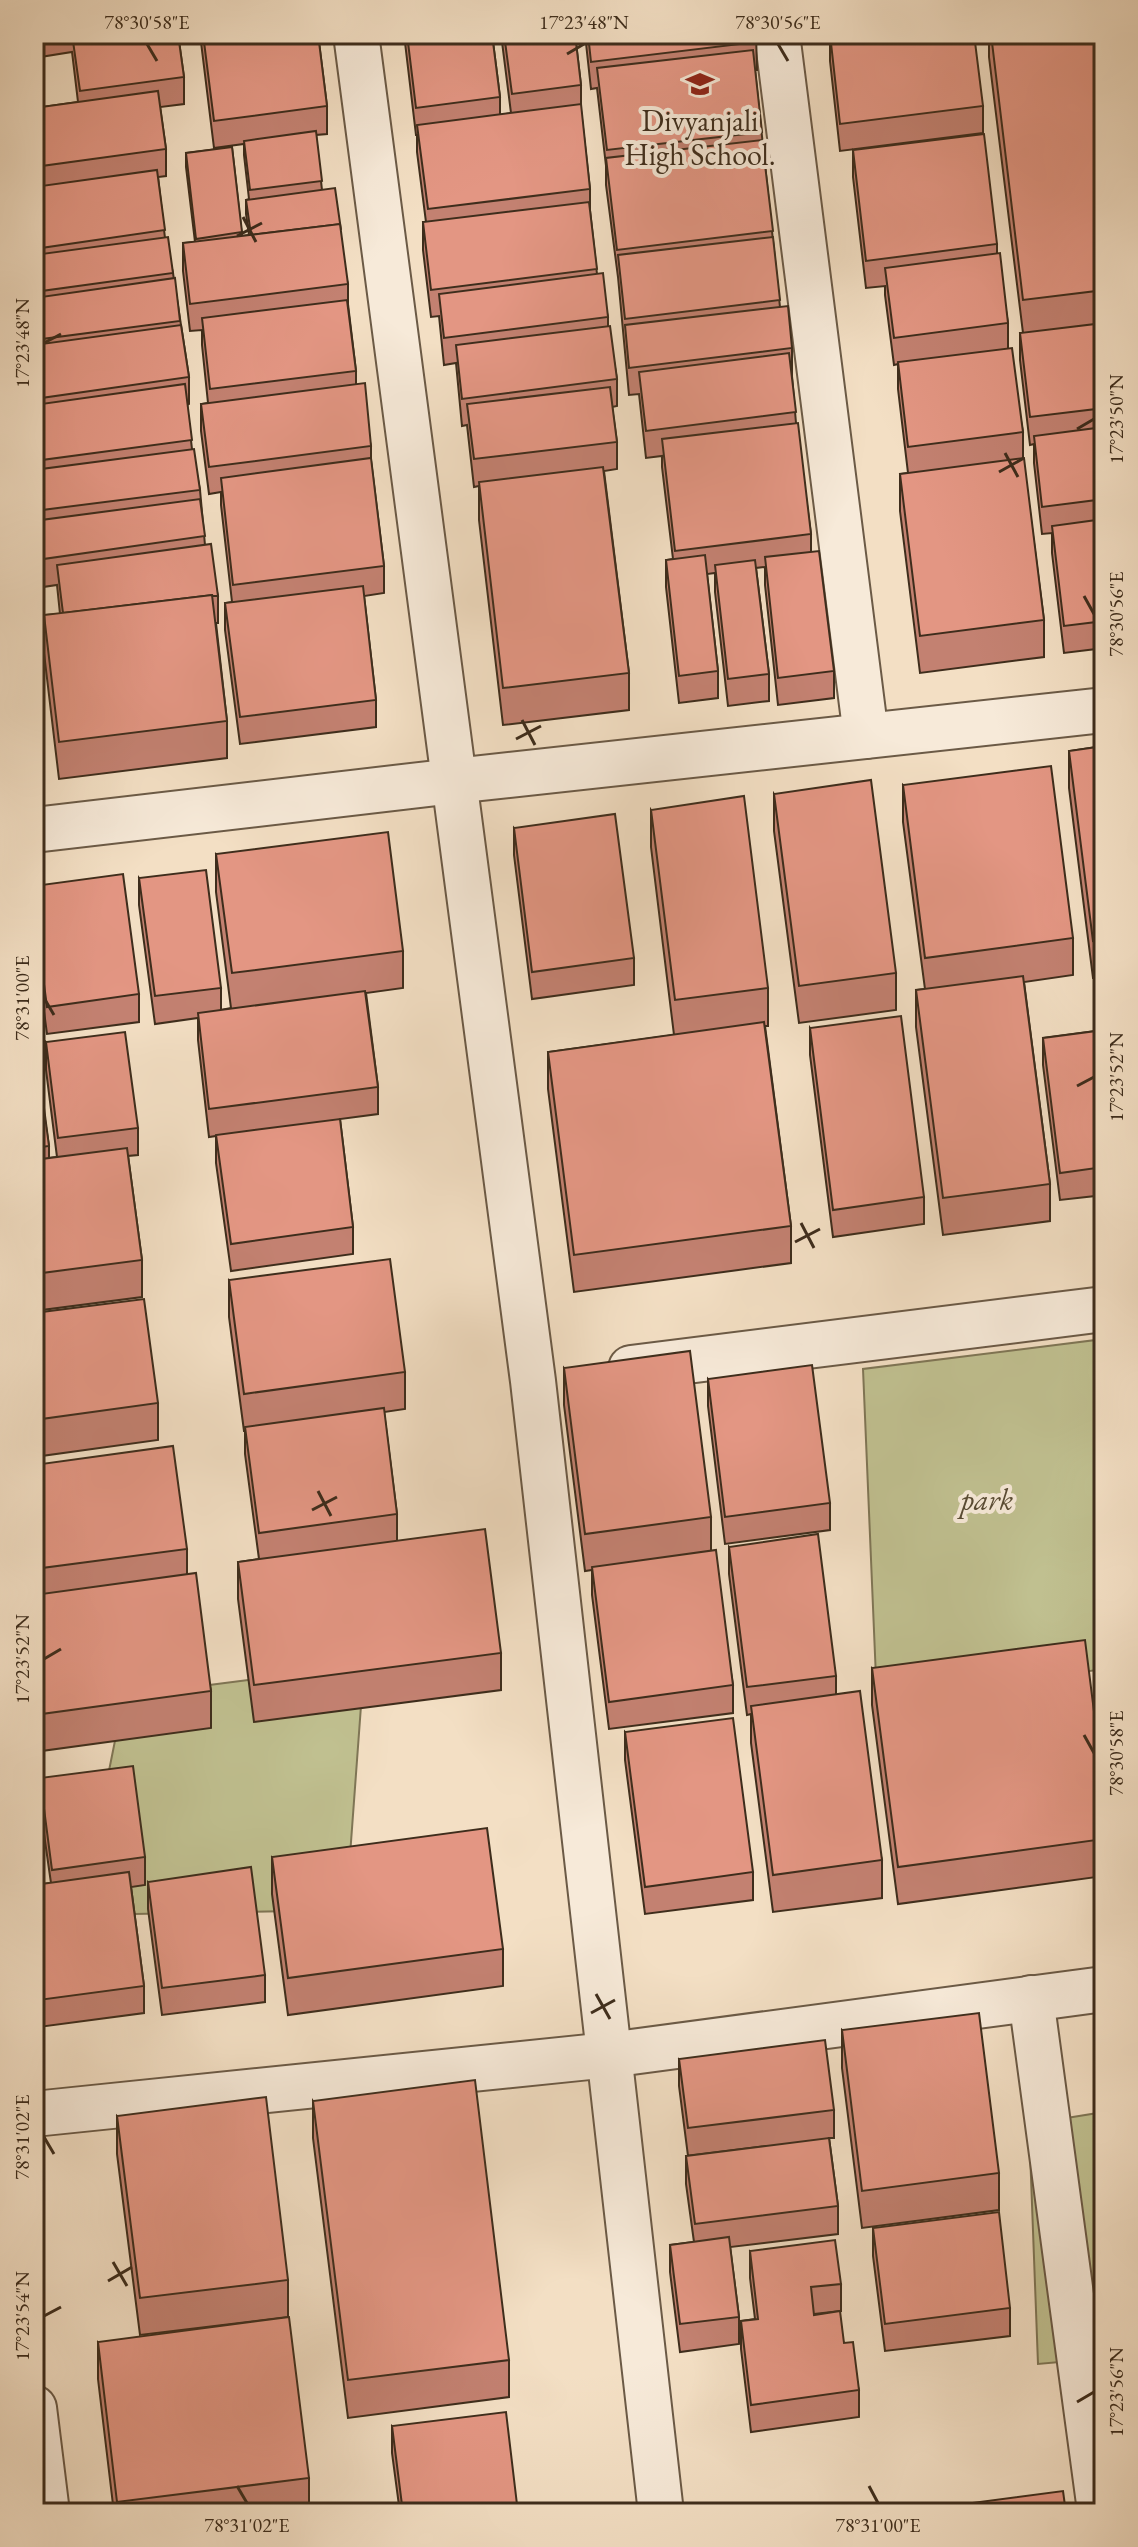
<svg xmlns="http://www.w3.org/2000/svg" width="1138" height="2547" viewBox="0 0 1138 2547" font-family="'EB Garamond',serif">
<rect width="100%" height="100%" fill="#f3dfc4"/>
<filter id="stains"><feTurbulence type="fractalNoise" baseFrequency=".0025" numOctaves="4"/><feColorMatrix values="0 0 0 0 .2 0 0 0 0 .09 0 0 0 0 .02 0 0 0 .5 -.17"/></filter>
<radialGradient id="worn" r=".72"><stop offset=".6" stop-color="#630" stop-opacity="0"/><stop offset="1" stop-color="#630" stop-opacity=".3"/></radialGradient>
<g fill="#c0c090" stroke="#7f7656" stroke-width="2">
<polygon points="1104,1339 1104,1669 877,1702 863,1369"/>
<polygon points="364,1665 346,1910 80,1915 124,1696"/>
<polygon points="1104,2112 1104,2358 1038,2364 1029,2124"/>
</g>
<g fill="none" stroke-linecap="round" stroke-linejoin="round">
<defs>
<g id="minor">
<polyline points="356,34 533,1381 661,2513"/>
<polyline points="777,34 866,736"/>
<polyline points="34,830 454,781 1104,710"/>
<polyline points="631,1368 1104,1309"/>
<polyline points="1031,1998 1099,2503"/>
<polyline points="34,2114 609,2055 1104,1989"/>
<polyline points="34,2408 47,2513"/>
</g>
</defs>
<use href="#minor" stroke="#6b5a46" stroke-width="48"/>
<use href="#minor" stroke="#f7ead9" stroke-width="44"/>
</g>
<g fill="#c38171" stroke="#3e2d1c" stroke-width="2">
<polygon points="34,34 178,34 184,77 184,104 160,107 166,149 166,176 158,177 165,238 173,273 189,377 189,404 187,405 192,449 200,490 205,545 218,596 218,623 216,623 227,721 227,758 59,779 44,653 44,615 60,614 57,585 36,588 34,575 34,108 78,102 72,52 34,58"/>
<polygon points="200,34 318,34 327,106 327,134 316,135 322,190 348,284 348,304 356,371 356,384 371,446 371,460 384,566 384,593 364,596 376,700 376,727 240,744 225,630 225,603 232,602 221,505 221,492 209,494 201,431 201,404 208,403 202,345 202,330 190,331 183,271 183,243 195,242 186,167 186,153 232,147 242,236 249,235 246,214 246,200 249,199 244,155 244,144 214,148"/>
<polygon points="404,34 492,34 500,97 500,115 511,113 501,34 575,34 581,85 581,110 590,189 590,210 597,274 608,317 608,326 617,379 617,406 612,407 617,442 617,469 604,471 629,673 629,710 503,725 479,520 479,486 474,487 467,425 462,426 456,363 444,365 439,316 431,317 423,250 423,222 426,222 417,152 417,135 416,135"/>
<polygon points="585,34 756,34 757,70 755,70 780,307 792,348 792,376 796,423 811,534 811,552 834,671 834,698 778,705 765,585 765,567 756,568 769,674 769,701 728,706 715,592 715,573 707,574 718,671 718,698 679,703 666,587 666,560 673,559 662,467 662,456 646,458 639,394 629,395 618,277 606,185 606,166 597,88 591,89"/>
<polygon points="830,34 983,106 983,133 840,151 830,61"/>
<polygon points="989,34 1104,34 1104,648 1064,653 1052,553 1052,533 1042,534 1034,463 1034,444 1030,445 1020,360 1020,333 1023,333 989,57"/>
<polygon points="853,150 997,244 997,254 1008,323 1008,349 1023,432 1023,458 1044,620 1044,657 920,673 900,511 900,474 908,473 898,389 898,364 894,365 885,295 885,286 866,288 853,177"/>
<polygon points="1104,746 1104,977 1093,978 1069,788 1069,751"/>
<polygon points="903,785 1073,938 1073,975 1024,982 1050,1184 1050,1221 943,1235 916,1027 916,990 925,989 903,822"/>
<polygon points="774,794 896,973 896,1010 799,1023 774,831"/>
<polygon points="651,810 768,988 768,1026 765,1026 791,1226 791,1263 574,1292 548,1089 548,1052 674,1035 651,847"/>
<polygon points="514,828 634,958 634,985 532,999 514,855"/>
<polygon points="216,854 403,951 403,988 366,993 378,1087 378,1114 340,1119 353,1227 353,1254 231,1271 216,1163 216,1136 209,1137 198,1040 198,1018 155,1024 139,905 139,878 221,988 221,1010 231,1008 216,892"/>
<polygon points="34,886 139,994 139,1022 47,1034 34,936"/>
<polygon points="34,992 36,1005 36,1033 34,1033"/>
<polygon points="810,1028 924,1197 924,1224 833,1237 810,1055"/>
<polygon points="1104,1030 1104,1195 1060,1200 1043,1065 1043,1038"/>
<polygon points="46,1042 138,1128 138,1155 128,1156 142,1260 142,1297 34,1311 34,1047 49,1146 49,1158 57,1157 46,1070"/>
<polygon points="229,1280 405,1372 405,1409 384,1412 397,1514 397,1541 501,1653 501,1690 254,1722 238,1599 238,1562 259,1559 245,1454 245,1431 244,1431 229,1317"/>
<polygon points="34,1313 158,1403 158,1440 34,1457"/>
<polygon points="564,1368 711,1517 711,1551 733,1685 733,1713 609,1729 592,1595 592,1570 585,1571 564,1405"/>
<polygon points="708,1379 830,1503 830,1530 725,1544 708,1406"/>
<polygon points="34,1465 187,1549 187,1575 211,1691 211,1728 34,1752"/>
<polygon points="729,1547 836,1676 836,1694 882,1860 882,1898 773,1912 751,1743 751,1714 747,1715 729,1574"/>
<polygon points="1104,1636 1104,1710 1099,1674 1099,1637"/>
<polygon points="872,1668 1104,1791 1104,1876 898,1904 872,1705"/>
<polygon points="625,1732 753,1872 753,1900 645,1914 625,1760"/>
<polygon points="40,1778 145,1857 145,1885 131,1887 144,1986 144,2013 39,2027 34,1987 34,1885 51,1883 40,1806"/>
<polygon points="272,1857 503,1949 503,1986 288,2015 272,1894"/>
<polygon points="148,1882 265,1975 265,2002 162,2015 148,1909"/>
<polygon points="842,2030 999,2173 999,2210 862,2228 842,2068"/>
<polygon points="679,2059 834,2110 834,2138 829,2138 838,2206 838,2234 730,2247 739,2317 739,2344 680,2352 670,2272 670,2245 694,2242 686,2184 686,2156 767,2146 688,2156 679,2086"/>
<polygon points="313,2101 509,2360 509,2397 348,2418 313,2138"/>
<polygon points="117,2116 288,2280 288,2317 140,2335 117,2154"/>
<polygon points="873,2228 1010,2308 1010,2336 885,2351 873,2256"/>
<polygon points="750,2251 841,2284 841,2311 814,2314 844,2343 859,2390 859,2417 751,2432 741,2349 741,2321 755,2319 750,2278"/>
<polygon points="98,2342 309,2478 309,2513 114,2513 98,2379"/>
<polygon points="392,2426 518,2513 400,2513 392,2453"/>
</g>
<g fill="#e39683" stroke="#3e2d1c" stroke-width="2">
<polygon points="72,34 178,34 184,77 80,91"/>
<polygon points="203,34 318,34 327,106 214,121"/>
<polygon points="407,34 492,34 500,97 416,108"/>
<polygon points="504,34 575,34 581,85 512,94"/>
<polygon points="588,34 756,34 757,42 591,62"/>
<polygon points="830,34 974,34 983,106 840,124"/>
<polygon points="991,34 1104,34 1104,290 1023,300"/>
<polygon points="753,50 762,132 607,150 597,68"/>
<polygon points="158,91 166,149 34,167 34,108"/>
<polygon points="581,104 590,189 428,209 417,125"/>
<polygon points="316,131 322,181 250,190 244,141"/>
<polygon points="984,134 997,244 866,261 853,150"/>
<polygon points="762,140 773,231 617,250 606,158"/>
<polygon points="232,147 242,232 196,239 186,153"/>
<polygon points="157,170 165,230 34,249 34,187"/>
<polygon points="335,188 341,230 340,224 251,235 246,200"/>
<polygon points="589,202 597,269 431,290 423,222"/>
<polygon points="340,224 348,284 190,304 183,243"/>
<polygon points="168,237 173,273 34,292 34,255"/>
<polygon points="773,237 780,300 625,319 618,255"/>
<polygon points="1000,253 1008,323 894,338 885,268"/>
<polygon points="603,273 608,317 444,338 439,294"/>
<polygon points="175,278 180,321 34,340 34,298"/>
<polygon points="347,300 356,371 210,389 202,318"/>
<polygon points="788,306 792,348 629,368 625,325"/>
<polygon points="1104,323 1104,408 1030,417 1020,333"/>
<polygon points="181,325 189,377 34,399 34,345"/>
<polygon points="610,326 617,379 462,399 456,345"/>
<polygon points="1012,348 1023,432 908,447 898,362"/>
<polygon points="789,353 796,412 646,431 639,372"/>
<polygon points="365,383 371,446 209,467 201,404"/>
<polygon points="185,384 192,440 34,461 34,405"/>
<polygon points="610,387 617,442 474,459 467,404"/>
<polygon points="798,423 811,534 675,551 662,439"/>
<polygon points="1104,427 1104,499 1042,507 1034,436"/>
<polygon points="194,449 200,490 34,511 34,470"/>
<polygon points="371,458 384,566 233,585 221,478"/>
<polygon points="1024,458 1044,620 920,636 900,474"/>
<polygon points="603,467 629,673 503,688 479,482"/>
<polygon points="200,499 205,536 36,560 34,548 34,521"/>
<polygon points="1104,519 1104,621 1064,626 1052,526"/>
<polygon points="211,544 218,596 213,596 212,595 63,613 57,565"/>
<polygon points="819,551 834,671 778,678 765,557"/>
<polygon points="705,555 718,671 679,676 666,560"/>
<polygon points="755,560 769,674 728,679 715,565"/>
<polygon points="363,586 376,700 240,717 225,603"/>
<polygon points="212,595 227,721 59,742 44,615"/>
<polygon points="1104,746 1104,939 1093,941 1069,751"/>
<polygon points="1051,766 1073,938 925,958 903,785"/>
<polygon points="871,780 896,973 799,986 774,794"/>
<polygon points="744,796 768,988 675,1000 651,810"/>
<polygon points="615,814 634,958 532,972 514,828"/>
<polygon points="388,832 403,951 232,973 216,854"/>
<polygon points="206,870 221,988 155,996 139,878"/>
<polygon points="123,874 139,994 47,1007 34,909 34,886"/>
<polygon points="1023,976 1050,1184 943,1198 916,990"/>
<polygon points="365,991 378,1087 209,1109 198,1013"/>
<polygon points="901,1016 924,1197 833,1210 810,1028"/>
<polygon points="764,1022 791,1226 574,1255 548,1052"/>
<polygon points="1104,1030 1104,1167 1060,1173 1043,1038"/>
<polygon points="125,1032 138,1128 58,1138 46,1042"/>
<polygon points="34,1047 36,1047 49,1146 34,1148"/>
<polygon points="340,1119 353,1227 231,1244 216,1135"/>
<polygon points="127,1148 142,1260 34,1274 34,1160"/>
<polygon points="390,1259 405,1372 244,1394 229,1280"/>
<polygon points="144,1299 158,1403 34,1420 34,1313"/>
<polygon points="690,1351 711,1517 585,1534 564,1368"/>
<polygon points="812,1365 830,1503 725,1517 708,1379"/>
<polygon points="384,1408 397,1514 259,1533 245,1427"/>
<polygon points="173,1446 187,1549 34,1569 34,1465"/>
<polygon points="485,1529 501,1653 254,1685 238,1562"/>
<polygon points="818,1534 836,1676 747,1687 729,1547"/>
<polygon points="716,1550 733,1685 609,1702 592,1567"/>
<polygon points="196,1573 211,1691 34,1715 34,1595"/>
<polygon points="1104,1636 1104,1673 1099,1637"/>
<polygon points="1085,1640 1104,1791 1104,1839 898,1867 872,1668"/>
<polygon points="860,1691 882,1860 773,1875 751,1706"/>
<polygon points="733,1718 753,1872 645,1887 625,1732"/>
<polygon points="133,1766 145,1857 52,1870 40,1778"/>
<polygon points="487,1828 503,1949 288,1978 272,1857"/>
<polygon points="251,1867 265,1975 162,1988 148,1882"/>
<polygon points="129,1872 144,1986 39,2000 34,1960 34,1885"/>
<polygon points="979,2013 999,2173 862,2191 842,2030"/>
<polygon points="825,2040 834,2110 688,2128 679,2059"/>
<polygon points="475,2080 509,2360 348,2380 313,2101"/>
<polygon points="266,2097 288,2280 140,2298 117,2116"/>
<polygon points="829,2138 838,2206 695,2224 686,2156"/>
<polygon points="999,2212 1010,2308 885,2324 873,2228"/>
<polygon points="729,2237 739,2317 680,2324 670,2245"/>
<polygon points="835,2240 841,2284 811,2287 814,2315 840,2311 844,2343 853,2342 859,2390 751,2405 741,2321 758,2319 750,2251"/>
<polygon points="289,2317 309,2478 117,2502 98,2342"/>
<polygon points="506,2412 518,2513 403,2513 392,2426"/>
<polygon points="1063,2491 1066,2513 965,2513 964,2504"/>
<polygon points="289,2503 291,2513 210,2513"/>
<polygon points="810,2507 811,2513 763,2513"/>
</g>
<path fill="none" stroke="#3e2d1c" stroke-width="3" d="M147,44l10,17M778,44l10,17M567,54l17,-10M243,217l13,25M237,236l25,-13M44,343l17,-9M1077,429l17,-10M1005,453l13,24M999,472l25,-14M1084,596l10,18M522,720l13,25M516,739l25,-13M44,998l10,17M1077,1086l17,-9M801,1223l13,25M795,1242l25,-13M318,1491l13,25M312,1510l25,-13M44,1659l17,-10M1084,1735l10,18M596,1994l14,25M591,2013l24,-13M44,2137l10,17M113,2262l14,24M108,2281l24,-14M44,2316l17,-9M1077,2402l17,-10M237,2486l10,17M869,2486l9,17"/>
<defs>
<symbol id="school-bare" viewBox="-9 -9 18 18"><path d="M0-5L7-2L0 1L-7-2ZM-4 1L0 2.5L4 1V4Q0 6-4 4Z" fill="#8f2418" stroke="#f7ead9" stroke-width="2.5" paint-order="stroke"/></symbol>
</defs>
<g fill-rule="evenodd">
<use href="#school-bare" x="680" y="64" width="40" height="40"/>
</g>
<g text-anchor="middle" stroke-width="8" stroke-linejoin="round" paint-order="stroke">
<g font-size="30" fill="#3e2d1c" stroke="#f7ead9">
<text x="700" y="131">Divyanjali<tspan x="700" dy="34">High School.</tspan></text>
</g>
<g font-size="30" font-style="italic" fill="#584a33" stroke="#f7ead9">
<text x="987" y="1510">park</text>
</g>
</g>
<rect width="1138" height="2547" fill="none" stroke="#f3dfc4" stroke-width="88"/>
<rect x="44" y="44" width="1050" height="2459" fill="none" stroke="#3e2d1c" stroke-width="3"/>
<g font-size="20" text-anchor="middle" fill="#3e2d1c">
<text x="147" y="29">78°30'58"E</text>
<text x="584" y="29">17°23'48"N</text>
<text x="778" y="29">78°30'56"E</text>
<text transform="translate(22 343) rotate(-90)" y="7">17°23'48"N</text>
<text transform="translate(1116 419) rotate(-90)" y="7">17°23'50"N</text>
<text transform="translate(1116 614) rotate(-90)" y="7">78°30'56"E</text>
<text transform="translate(22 998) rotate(-90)" y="7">78°31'00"E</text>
<text transform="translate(1116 1077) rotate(-90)" y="7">17°23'52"N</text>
<text transform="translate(22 1659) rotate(-90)" y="7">17°23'52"N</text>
<text transform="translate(1116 1753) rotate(-90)" y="7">78°30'58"E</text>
<text transform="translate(22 2137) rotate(-90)" y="7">78°31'02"E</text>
<text transform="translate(22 2316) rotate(-90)" y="7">17°23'54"N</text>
<text transform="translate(1116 2392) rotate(-90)" y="7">17°23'56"N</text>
<text x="247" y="2532">78°31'02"E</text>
<text x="878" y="2532">78°31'00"E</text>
</g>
<rect width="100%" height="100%" filter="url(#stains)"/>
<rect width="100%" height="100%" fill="url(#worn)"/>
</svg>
